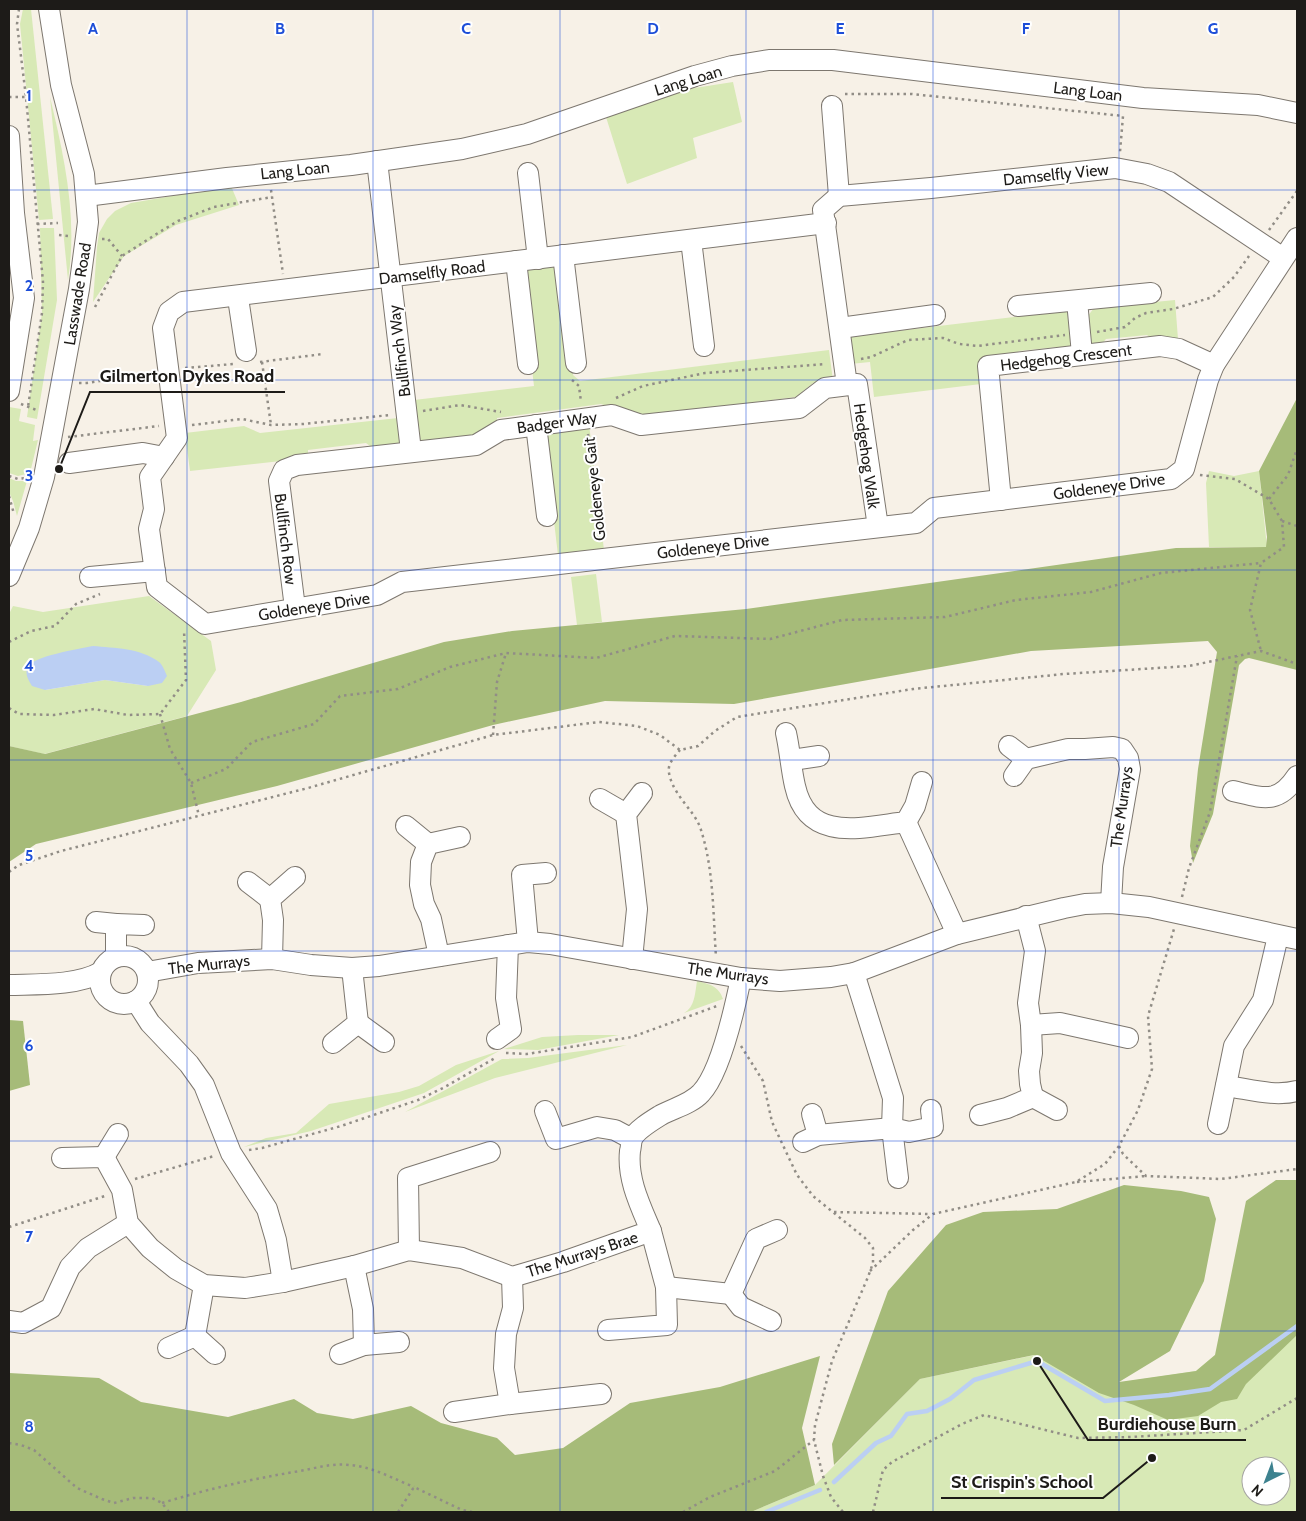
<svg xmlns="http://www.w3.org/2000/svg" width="1306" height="1521" viewBox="0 0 1306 1521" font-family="Cabin,sans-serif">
<rect width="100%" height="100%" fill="#f7f1e7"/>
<g fill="#d8e9b6" fill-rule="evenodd">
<polygon points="23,9 31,9 53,219 39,220 20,24"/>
<polygon points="733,82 742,122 693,138 697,158 627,184 606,117 688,89"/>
<path d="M50,97c14,59 28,121 18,183z"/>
<polygon points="231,186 239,205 176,225 124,256 93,302 97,247 99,233 107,219 115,211 131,203"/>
<polygon points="40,228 54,228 57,300 37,419 27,417 42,313"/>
<polygon points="560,264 573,375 580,381 829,350 833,381 813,383 796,397 640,417 601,404 497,418 497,424 475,437 419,444 414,400 534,386 520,268"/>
<polygon points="1175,300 1178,339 1155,341 1147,335 1106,339 1099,347 1090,348 1087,317 1094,308"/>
<polygon points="1065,311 1074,318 1077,349 1064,351 1058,347 1019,351 1013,358 979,362 981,384 874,397 870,362 850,364 847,337"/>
<polygon points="9,407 21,409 19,421 35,425 33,441 38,440 30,473 18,476 9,473"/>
<polygon points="398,418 401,446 374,449 366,443 308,450 308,458 190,471 185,433 244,426 260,433"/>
<polygon points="589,424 604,550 558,555 543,429"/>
<polygon points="1209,471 1234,476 1259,471 1267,547 1209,547 1206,483"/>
<polygon points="9,478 16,481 27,481 17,516 13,501 9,492"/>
<polygon points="596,574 602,622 577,625 571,577"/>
<path d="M149,596l62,45 5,29 -29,46 -143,38 -35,-8v-132l4,-8 30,6zM93,646l55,40 -43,-6 -60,10z"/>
<path d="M697,981c12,3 22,5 26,18l-39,14c11,-6 11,-20 13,-32z"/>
<polygon points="578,1035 619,1035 538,1050 504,1049 542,1037"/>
<polygon points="627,1045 495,1078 405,1112 502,1059 528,1058"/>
<polygon points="499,1051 424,1093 311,1131 244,1147 266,1138 296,1133 329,1104 399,1092 419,1086 456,1065"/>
<path d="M1297,1294v218h-546l64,-27 105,-106 115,-24 82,28 79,-12 69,-58zM1251,1466h30v30h-30z"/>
</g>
<g fill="#a6bb79">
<polygon points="1297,398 1297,670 1249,658 1245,659 1239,665 1213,814 1193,863 1190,846 1198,769 1217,652 1208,641 1031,651 734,704 605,701 493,725 277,786 36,844 9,862 9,746 45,754 241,702 444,642 512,631 746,609 1176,548 1266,547 1267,537 1259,471"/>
<polygon points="9,1020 23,1021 30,1085 9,1091"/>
<polygon points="1276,1180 1297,1180 1297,1335 1246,1384 1237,1399 1221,1402 1198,1416 1168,1420 1134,1405 1099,1393 1034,1355 920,1379 834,1465 832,1444 888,1291 946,1225 983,1212 1057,1209 1124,1185 1181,1191 1209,1197 1216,1219 1204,1281 1170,1351 1119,1382 1196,1371 1215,1355 1246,1201"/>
<polygon points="820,1356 802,1428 815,1485 751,1512 9,1512 9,1373 99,1378 141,1402 228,1417 294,1399 317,1413 353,1419 411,1406 441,1423 497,1438 515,1455 563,1448 630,1403 720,1387"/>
</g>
<path fill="#bbcff3" d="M93,646c21,2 48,2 66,16 4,3 6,10 8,14l-5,7 -14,3 -43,-6 -60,10 -13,-4c-3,-5 -7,-11 -5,-18 4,-12 53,-19 66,-22z"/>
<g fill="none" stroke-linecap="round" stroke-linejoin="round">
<g stroke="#bbcff3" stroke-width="4.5">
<polyline points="834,1482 876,1443 891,1436 907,1414 927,1411 950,1399 974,1380 1037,1361 1105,1401 1169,1395 1210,1389 1297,1326"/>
<polyline points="766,1512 820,1490"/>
</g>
<defs>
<g id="minor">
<polyline points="832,106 839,196"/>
<polyline points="9,136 14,213 24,298 9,391"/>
<polyline points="377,161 411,451"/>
<polyline points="528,173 538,259"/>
<polyline points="86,196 227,178 351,165 462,149 527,134 695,76 732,66 769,60 833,60 1143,98 1258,105 1297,113"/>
<polyline points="826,223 183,302 169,312 163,328 177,438 150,477 154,509 149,529 157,587 205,624 377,595 402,582 916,523 934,508 1171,479 1184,469 1208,380 1214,365 1297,238"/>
<polyline points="691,240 704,346"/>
<polyline points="563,255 576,363"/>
<polyline points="516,261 528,364"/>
<polyline points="236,296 238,298 246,351"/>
<polyline points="1077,301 1082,354"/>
<polyline points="1018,306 1151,293"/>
<polyline points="840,328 935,315"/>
<polyline points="847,385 823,210 839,196 931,188 1115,168 1147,174 1169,182 1283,258"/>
<polyline points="536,425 547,516"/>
<polyline points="69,463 143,453 164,457"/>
<polyline points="1001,500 988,366 1160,346 1179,349 1214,365"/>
<polyline points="9,576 29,528 44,477 79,289 88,222 84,174 61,85 49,9"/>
<polyline points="90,577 155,571"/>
<polyline points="295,608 279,481 284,470 297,465 476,445 501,430 612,415 641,425 799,408 825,388 857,384 878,527"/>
<path d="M786,733c4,18 5,36 9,53 13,58 68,41 111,36l9,-16 7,-24"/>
<polyline points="1009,746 1026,759"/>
<polyline points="792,760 819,756"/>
<polyline points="1014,776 1026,759 1068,749 1085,749 1113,747 1122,749 1128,758 1130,769 1113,867 1111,903"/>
<path d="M1233,791c30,7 45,14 64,-15"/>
<polyline points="600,799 626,814"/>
<polyline points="906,822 957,934"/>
<polyline points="406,826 428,844"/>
<polyline points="248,882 270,899"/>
<polyline points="96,922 116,924"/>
<polyline points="528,942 522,875 546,873"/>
<polyline points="439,956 431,919 424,904 420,885 421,862 428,844 460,837"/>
<circle cx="124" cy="980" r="24"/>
<polyline points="116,957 116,924 144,925"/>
<polyline points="272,959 273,920 270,899 295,877"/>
<polyline points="632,959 637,909 626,814 642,793"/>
<polyline points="147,972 198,963 272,959 311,965 352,968 379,966 528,942 550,944 741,978 780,981 831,977 854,973 957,934 1064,908 1085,904 1111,903 1149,907 1297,939"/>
<polyline points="854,973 893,1098 892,1128 898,1178"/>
<path d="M9,985c27,-1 68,1 92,-13"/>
<path d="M136,1001l14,22 39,41 15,21 27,68 36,56 9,31 7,42 71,-16 55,-16 53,8 50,19 51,-15 88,-31c-11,-26 -24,-52 -21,-80 1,-3 1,-9 2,-12 4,-9 21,-19 29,-24 13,-7 30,-11 40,-22 20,-21 34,-86 40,-115"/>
<polyline points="358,1023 384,1042"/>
<polyline points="1031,1025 1060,1023 1128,1038"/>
<polyline points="497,1039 511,1029 506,998 508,945"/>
<polyline points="333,1043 358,1023 352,968"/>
<path d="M1226,1086c23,3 48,11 71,5"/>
<polyline points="1033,1097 1057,1110"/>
<polyline points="545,1111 556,1139 597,1127 615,1130 632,1139"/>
<polyline points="812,1114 818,1135"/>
<polyline points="980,1115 1007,1108 1033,1097 1030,1084 1029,1071 1032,1053 1031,1025 1028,1003 1035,951 1026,916"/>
<polyline points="1218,1124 1234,1046 1263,1000 1278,936"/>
<polyline points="803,1142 818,1135 892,1128 909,1132 933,1127 931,1110"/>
<polyline points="104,1157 118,1134"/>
<polyline points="62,1158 104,1157 122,1190 128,1223 150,1248 176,1269 204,1285 245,1288 283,1282"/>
<polyline points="409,1250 408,1178 490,1152"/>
<polyline points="354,1266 363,1309 364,1345"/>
<polyline points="512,1277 513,1308 506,1334 504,1368 510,1404 601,1394"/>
<polyline points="204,1285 195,1336 215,1354"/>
<polyline points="666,1287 731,1294 756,1239 777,1230"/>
<polyline points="731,1294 741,1307 771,1321"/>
<polyline points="9,1321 23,1323 51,1308 70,1267 88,1248 128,1223"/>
<polyline points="608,1330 667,1325 666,1287 651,1231"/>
<polyline points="168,1348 195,1336"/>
<polyline points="340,1354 364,1345 399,1342"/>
<polyline points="454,1412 510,1404"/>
</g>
</defs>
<use href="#minor" stroke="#7d776f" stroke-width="22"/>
<g stroke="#918d86" stroke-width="2.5" stroke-dasharray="2.5 4" stroke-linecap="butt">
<polyline points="19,9 17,24 26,97 43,282 42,313 28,407"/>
<polyline points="845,94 912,94 1123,116 1120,152"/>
<polyline points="9,97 26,97"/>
<polyline points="271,190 283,274"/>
<polyline points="37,224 58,223"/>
<polyline points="1269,230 1297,191"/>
<polyline points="59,235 69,236"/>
<polyline points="102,239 108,239 122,256"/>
<polyline points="95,307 122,256 158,233 178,221 214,207 272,197"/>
<polyline points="1097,332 1125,327 1135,318 1146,313 1173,309 1213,297 1234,277 1249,256"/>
<polyline points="861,359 871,357 908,340 943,338 959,344 977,346 1065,335"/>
<polyline points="260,362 323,354"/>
<polyline points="262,362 271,425"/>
<polyline points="185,368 234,364"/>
<polyline points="572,380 579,386 581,402"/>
<polyline points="79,383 87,383 152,373"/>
<polyline points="616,398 643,386 705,373 826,364"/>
<polyline points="21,404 39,411"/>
<polyline points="423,411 460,405 501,412"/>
<polyline points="192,425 242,419 271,425 303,424 390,415"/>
<polyline points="588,434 599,543"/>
<polyline points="68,437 159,426"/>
<polyline points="1200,475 1235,479 1269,499 1282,521 1284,547 1261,563 1250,610 1261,651"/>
<polyline points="9,476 18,479 27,478"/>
<polyline points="9,496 14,514"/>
<polyline points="1269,499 1288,475 1297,449"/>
<polyline points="1282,521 1297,526"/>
<polyline points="9,642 31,631 55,626 76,604 100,594"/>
<polyline points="9,708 19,714 54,715 94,709 128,715 160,714 186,680 184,630"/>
<polyline points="160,714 170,749 191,783 199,816"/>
<polyline points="493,735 497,682 506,653"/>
<path d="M680,750c-5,6 -13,14 -11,23 4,22 24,36 31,54 14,41 13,87 16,130"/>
<polyline points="191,783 226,769 252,742 314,724 340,696 398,689 450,667 506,653 596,658 675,636 770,639 842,620 945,617 1016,600 1091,592 1161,573 1261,563"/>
<polyline points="9,872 19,865 61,851 308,788 493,735 599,722 637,726 660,735 680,750 698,746 715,731 737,717 913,689 1064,674 1189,666 1261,651 1297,664"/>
<polyline points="1182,897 1189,868 1210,812 1237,656"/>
<polyline points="741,1046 763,1081 772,1122 797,1175 813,1196 865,1238 873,1248 873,1263 868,1277 832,1361 815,1425 814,1440 823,1476 831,1497 843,1512"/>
<polyline points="506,1053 527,1054 632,1037 717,1006"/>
<polyline points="1119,1146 1123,1154 1146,1176 1221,1179 1297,1169"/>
<polyline points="249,1150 262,1148 341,1126 418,1100 443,1088 497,1057"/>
<polyline points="135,1179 214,1156"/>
<polyline points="1077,1182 1146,1176"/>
<polyline points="834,1212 931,1214"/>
<polyline points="9,1227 105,1196"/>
<polyline points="870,1271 913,1230 933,1214 1076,1182 1105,1164 1119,1146 1138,1110 1152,1069 1148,1016 1174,929"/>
<polyline points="9,1443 21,1445 34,1450 77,1488 102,1499 114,1503 133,1498 152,1498 162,1503 169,1512"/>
<path d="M162,1503c46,-14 89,-24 138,-32 16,-3 32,-8 49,-6 22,1 45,14 65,22"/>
<polyline points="398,1512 414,1487 462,1510 472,1512"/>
<polyline points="683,1512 710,1497 775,1471 814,1440"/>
<polyline points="873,1512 883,1470 892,1462 962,1424 984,1415 1078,1438 1131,1437 1244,1430 1297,1398"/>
</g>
<use href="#minor" stroke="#fff" stroke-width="20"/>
</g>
<path fill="none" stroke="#1d4ed8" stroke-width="1" stroke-opacity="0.55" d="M187,9v1503M373,9v1503M560,9v1503M746,9v1503M933,9v1503M1119,9v1503M9,190h1288M9,380h1288M9,570h1288M9,760h1288M9,951h1288M9,1141h1288M9,1331h1288"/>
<g text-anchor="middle" stroke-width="4" stroke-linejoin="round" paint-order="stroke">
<g font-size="16" fill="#1d1b18" stroke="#fff">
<text transform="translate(688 80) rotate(-17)" y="6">Lang Loan</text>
<text transform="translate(1088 91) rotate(7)" y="6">Lang Loan</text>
<text transform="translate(295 170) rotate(-6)" y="6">Lang Loan</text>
<text transform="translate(1056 174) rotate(-6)" y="6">Damselfly View</text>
<text transform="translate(432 272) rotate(-7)" y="6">Damselfly Road</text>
<text transform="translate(77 294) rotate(-81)" y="6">Lasswade Road</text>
<text transform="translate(399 351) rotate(-97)" y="6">Bullfinch Way</text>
<text transform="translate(1066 357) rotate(-7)" y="6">Hedgehog Crescent</text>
<text transform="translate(557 422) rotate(-8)" y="6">Badger Way</text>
<text transform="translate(867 456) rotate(82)" y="6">Hedgehog Walk</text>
<text transform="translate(1109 486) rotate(-8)" y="6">Goldeneye Drive</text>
<text transform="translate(594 489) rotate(-96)" y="6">Goldeneye Gait</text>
<text transform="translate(286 539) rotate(83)" y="6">Bullfinch Row</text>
<text transform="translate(713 546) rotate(-7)" y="6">Goldeneye Drive</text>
<text transform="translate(314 606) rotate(-9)" y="6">Goldeneye Drive</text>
<text transform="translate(1121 807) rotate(-82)" y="6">The Murrays</text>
<text transform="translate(209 964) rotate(-6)" y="6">The Murrays</text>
<text transform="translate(728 973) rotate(8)" y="6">The Murrays</text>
<text transform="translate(582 1254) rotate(-18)" y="6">The Murrays Brae</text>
</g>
</g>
<g font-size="16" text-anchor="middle" font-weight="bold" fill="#1d4ed8" stroke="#fff" stroke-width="4" stroke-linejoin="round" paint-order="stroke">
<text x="93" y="34">A</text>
<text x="280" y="34">B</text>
<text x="466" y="34">C</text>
<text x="653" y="34">D</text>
<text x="840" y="34">E</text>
<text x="1026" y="34">F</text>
<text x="1213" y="34">G</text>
<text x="29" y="101">1</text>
<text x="29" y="291">2</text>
<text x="29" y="481">3</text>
<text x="29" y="671">4</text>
<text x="29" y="861">5</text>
<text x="29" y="1051">6</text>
<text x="29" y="1242">7</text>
<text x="29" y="1432">8</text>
</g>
<path fill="none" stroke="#1d1b18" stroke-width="2" d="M59 469L90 392H285M1037 1361L1088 1440H1246M1152 1458L1103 1498H941"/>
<g fill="#1d1b18" stroke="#fff" stroke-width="2">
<circle cx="59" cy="469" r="5"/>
<circle cx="1037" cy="1361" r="5"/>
<circle cx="1152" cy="1458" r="5"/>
</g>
<g font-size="18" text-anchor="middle" font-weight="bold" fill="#1d1b18" stroke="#fff" stroke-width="4" stroke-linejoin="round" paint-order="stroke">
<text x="187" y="382">Gilmerton Dykes Road</text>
<text x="1167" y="1430">Burdiehouse Burn</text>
<text x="1022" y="1488">St Crispin's School</text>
</g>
<rect width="1306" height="1521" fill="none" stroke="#1d1b18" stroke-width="20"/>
<g transform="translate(1266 1481) rotate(222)"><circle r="24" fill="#ffffff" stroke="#a5a4a3"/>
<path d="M0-4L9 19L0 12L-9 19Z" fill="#3d828f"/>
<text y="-8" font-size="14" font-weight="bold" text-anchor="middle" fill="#1d1b18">N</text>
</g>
</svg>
